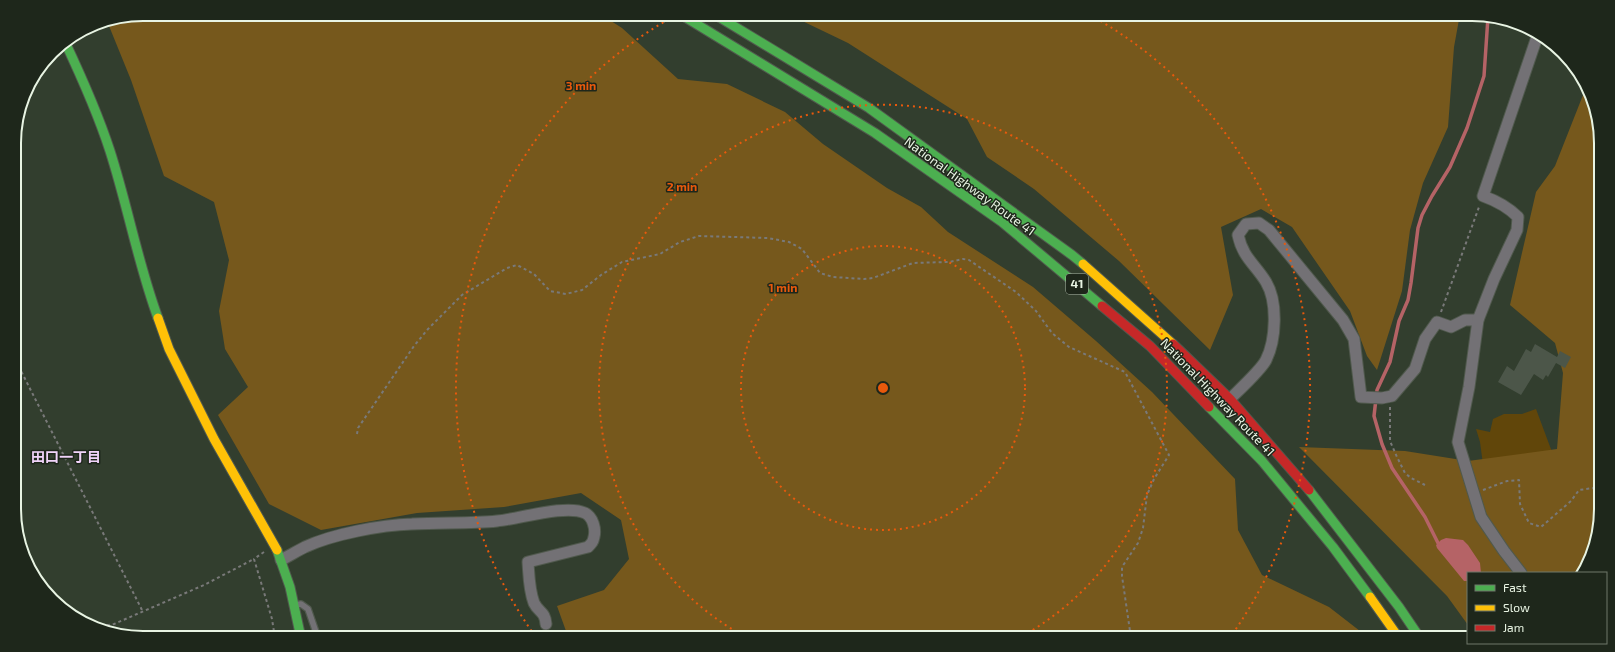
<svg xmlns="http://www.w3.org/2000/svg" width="1615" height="652" viewBox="0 0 1615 652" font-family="'Exo 2','Noto Sans JP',sans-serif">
<rect width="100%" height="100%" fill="#323e2e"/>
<polygon fill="#61460a" points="1536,409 1555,460 1594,551 1582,573 1484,472 1480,442 1476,429 1490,432 1493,419 1504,414 1522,414"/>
<g fill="#76581c">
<polygon points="143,14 600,14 622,28 678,79 727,84 785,112 823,144 887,188 921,207 948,232 1033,287 1096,341 1152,392 1235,479 1238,530 1262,575 1329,607 1369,638 562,638 566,631 557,606 604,590 629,559 621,520 581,493 504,507 417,513 321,530 269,504 218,415 248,387 225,349 219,311 229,260 214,202 164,176 131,80 107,21"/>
<polygon points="781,14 1460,14 1454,47 1448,127 1423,183 1410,230 1402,291 1377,370 1367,356 1350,311 1292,227 1261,209 1221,227 1233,295 1210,350 1119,261 1034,189 987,157 967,119 848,43 796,18"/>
<polygon points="1585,90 1600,126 1601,509 1594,551 1582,573 1468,573 1468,625 1447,596 1299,447 1405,451 1468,461 1557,449 1563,373 1555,343 1510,305 1536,192 1555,166"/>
</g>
<polygon fill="#b56366" points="1446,538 1463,540 1468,545 1480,563 1481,573 1468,573 1468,581 1464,581 1437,548 1436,545 1441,540"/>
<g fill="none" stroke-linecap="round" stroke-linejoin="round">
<polyline stroke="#b56366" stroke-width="3.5" points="1438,543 1425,517 1392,468 1382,444 1374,416 1377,390 1390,362 1399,321 1408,300 1411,283 1418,228 1422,215 1432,196 1450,167 1467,128 1484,76 1488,17"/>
</g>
<polygon fill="#4c5649" points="1535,344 1557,357 1560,351 1571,357 1565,368 1556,363 1548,377 1546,375 1543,380 1534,374 1521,395 1498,382 1507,366 1514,371 1526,349 1531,352"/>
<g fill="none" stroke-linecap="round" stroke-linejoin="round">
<defs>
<polyline id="lane" points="295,605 301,604 308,609 318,638"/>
<g id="street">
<path d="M1230,399c9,-9 31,-29 36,-39 10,-20 12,-58 0,-78 -11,-18 -23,-24 -28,-47l8,-11 13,-1 10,7 74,90 11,19 7,58 21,1 10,-2 23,-27 10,-30 12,-17 14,5 14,-7h13"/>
<path d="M281,560c8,-4 16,-9 24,-13 28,-13 76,-22 107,-23 28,-2 57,0 85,-3 22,-2 69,-17 88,-8 8,4 11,16 9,24 -1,5 -2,6 -6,10l-60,15c1,14 1,28 6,41 5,10 11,8 12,21"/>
<path d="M1521,573l-17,-22 -23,-34 -23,-75 11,-55 9,-67 16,-41 23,-49 1,-13c-10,-10 -21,-16 -35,-21l55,-162"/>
</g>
<g id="fast">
<polyline points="680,14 875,133 1002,222 1102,306"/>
<polyline points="714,14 869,108 1072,255 1083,264"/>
<path d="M65,42c17,36 33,72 45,109 18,56 28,113 48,167"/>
<polyline points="1209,407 1262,461 1333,547 1370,597"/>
<polyline points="1309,490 1399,607 1420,638"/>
<polyline points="277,550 290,587 301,638"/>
</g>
<g id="slow">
<polyline points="1083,264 1173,344"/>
<polyline points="158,318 169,349 214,439 277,550"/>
<polyline points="1370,597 1399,638"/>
</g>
<g id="jam">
<polyline points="1102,306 1150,346 1209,407"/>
<polyline points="1173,344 1230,399 1309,490"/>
</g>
</defs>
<use href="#lane" stroke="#50594d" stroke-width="8"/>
<use href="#street" stroke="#50594d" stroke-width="13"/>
<use href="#fast" stroke="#50594d" stroke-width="11"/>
<use href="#slow" stroke="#50594d" stroke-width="11"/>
<use href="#jam" stroke="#50594d" stroke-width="11"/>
<g stroke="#797979" stroke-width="2" stroke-dasharray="3 3" stroke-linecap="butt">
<polyline points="653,14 665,22"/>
<polyline points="1441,312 1479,207"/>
<polyline points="16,361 143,612"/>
<polyline points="1390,407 1390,441 1397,457 1405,473 1411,478 1425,485"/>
<polyline points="357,434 358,428 414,346 428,329 462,295 507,268 517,265 534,274 550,291 566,294 582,290 601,275 622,262 660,254 680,242 699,236 768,238 789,242 802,249 820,273 833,277 864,279 873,278 913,263 949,262 963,259 969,260 1016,292 1036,311 1052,333 1069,347 1125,372 1169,455 1154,479 1147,495 1143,528 1138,543 1122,567 1122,576 1131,638"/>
<polyline points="1483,490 1507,481 1519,480 1520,504 1529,523 1541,527 1571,501 1579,490 1601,487"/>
<polyline points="264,552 254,559 272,619 275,638"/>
<polyline points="95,627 114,624 204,585 254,559"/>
</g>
<use href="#lane" stroke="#737175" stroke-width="5.5"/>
<use href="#street" stroke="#737175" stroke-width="11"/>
<use href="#fast" stroke="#4caf50" stroke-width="9"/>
<use href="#slow" stroke="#ffc107" stroke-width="9"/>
<use href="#jam" stroke="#c62828" stroke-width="9"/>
</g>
<g fill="none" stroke="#e8590c" stroke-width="2" stroke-dasharray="2 4">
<circle cx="883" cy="388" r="142"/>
<path d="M747 638A284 284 0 1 1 1019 638"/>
<path d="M535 636A427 427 0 0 1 676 15M1090 15A427 427 0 0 1 1231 636"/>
</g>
<g text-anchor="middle" stroke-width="3" stroke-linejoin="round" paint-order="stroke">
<rect fill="#1e271b" stroke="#abb6a7" stroke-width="1" x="1066" y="274" width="22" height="20" rx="3"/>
<g font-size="12" font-weight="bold" fill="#e8f4e3">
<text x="1077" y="288">41</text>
</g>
<g font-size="13" fill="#e8f4e3" stroke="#1e271b">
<text transform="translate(970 186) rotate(36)" y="5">National Highway Route 41</text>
<text transform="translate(1218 397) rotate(46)" y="5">National Highway Route 41</text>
</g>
<g font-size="14" font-weight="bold" fill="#f1d4fa" stroke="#1e271b">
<text x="66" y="462">田口一丁目</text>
</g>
</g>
<path d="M0 0H1615V652H0ZM143 21H1472A122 122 0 0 1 1594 143V509A122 122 0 0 1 1472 631H143A122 122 0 0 1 21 509V143A122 122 0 0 1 143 21Z" fill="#1e271b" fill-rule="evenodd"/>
<path fill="none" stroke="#e8f4e3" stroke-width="2" d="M143 21H1472A122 122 0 0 1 1594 143V509A122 122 0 0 1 1472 631H143A122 122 0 0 1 21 509V143A122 122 0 0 1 143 21Z"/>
<circle cx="883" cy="388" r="6" fill="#e8590c" stroke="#1e271b" stroke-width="2"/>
<g font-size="12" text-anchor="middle" font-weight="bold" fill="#e8590c" stroke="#1e271b" stroke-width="3" stroke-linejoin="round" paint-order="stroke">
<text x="581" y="90">3 min</text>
<text x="682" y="191">2 min</text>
<text x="783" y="292">1 min</text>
</g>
<rect x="1467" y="572" width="140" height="72" fill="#1e271b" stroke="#6f796b"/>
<rect x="1475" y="585" width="20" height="6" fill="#4caf50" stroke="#6f796b"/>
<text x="1503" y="592" font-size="12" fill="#e8f4e3">Fast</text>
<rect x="1475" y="605" width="20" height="6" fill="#ffc107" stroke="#6f796b"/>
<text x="1503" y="612" font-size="12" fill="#e8f4e3">Slow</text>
<rect x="1475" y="625" width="20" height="6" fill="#c62828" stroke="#6f796b"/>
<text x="1503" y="632" font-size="12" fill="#e8f4e3">Jam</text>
</svg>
